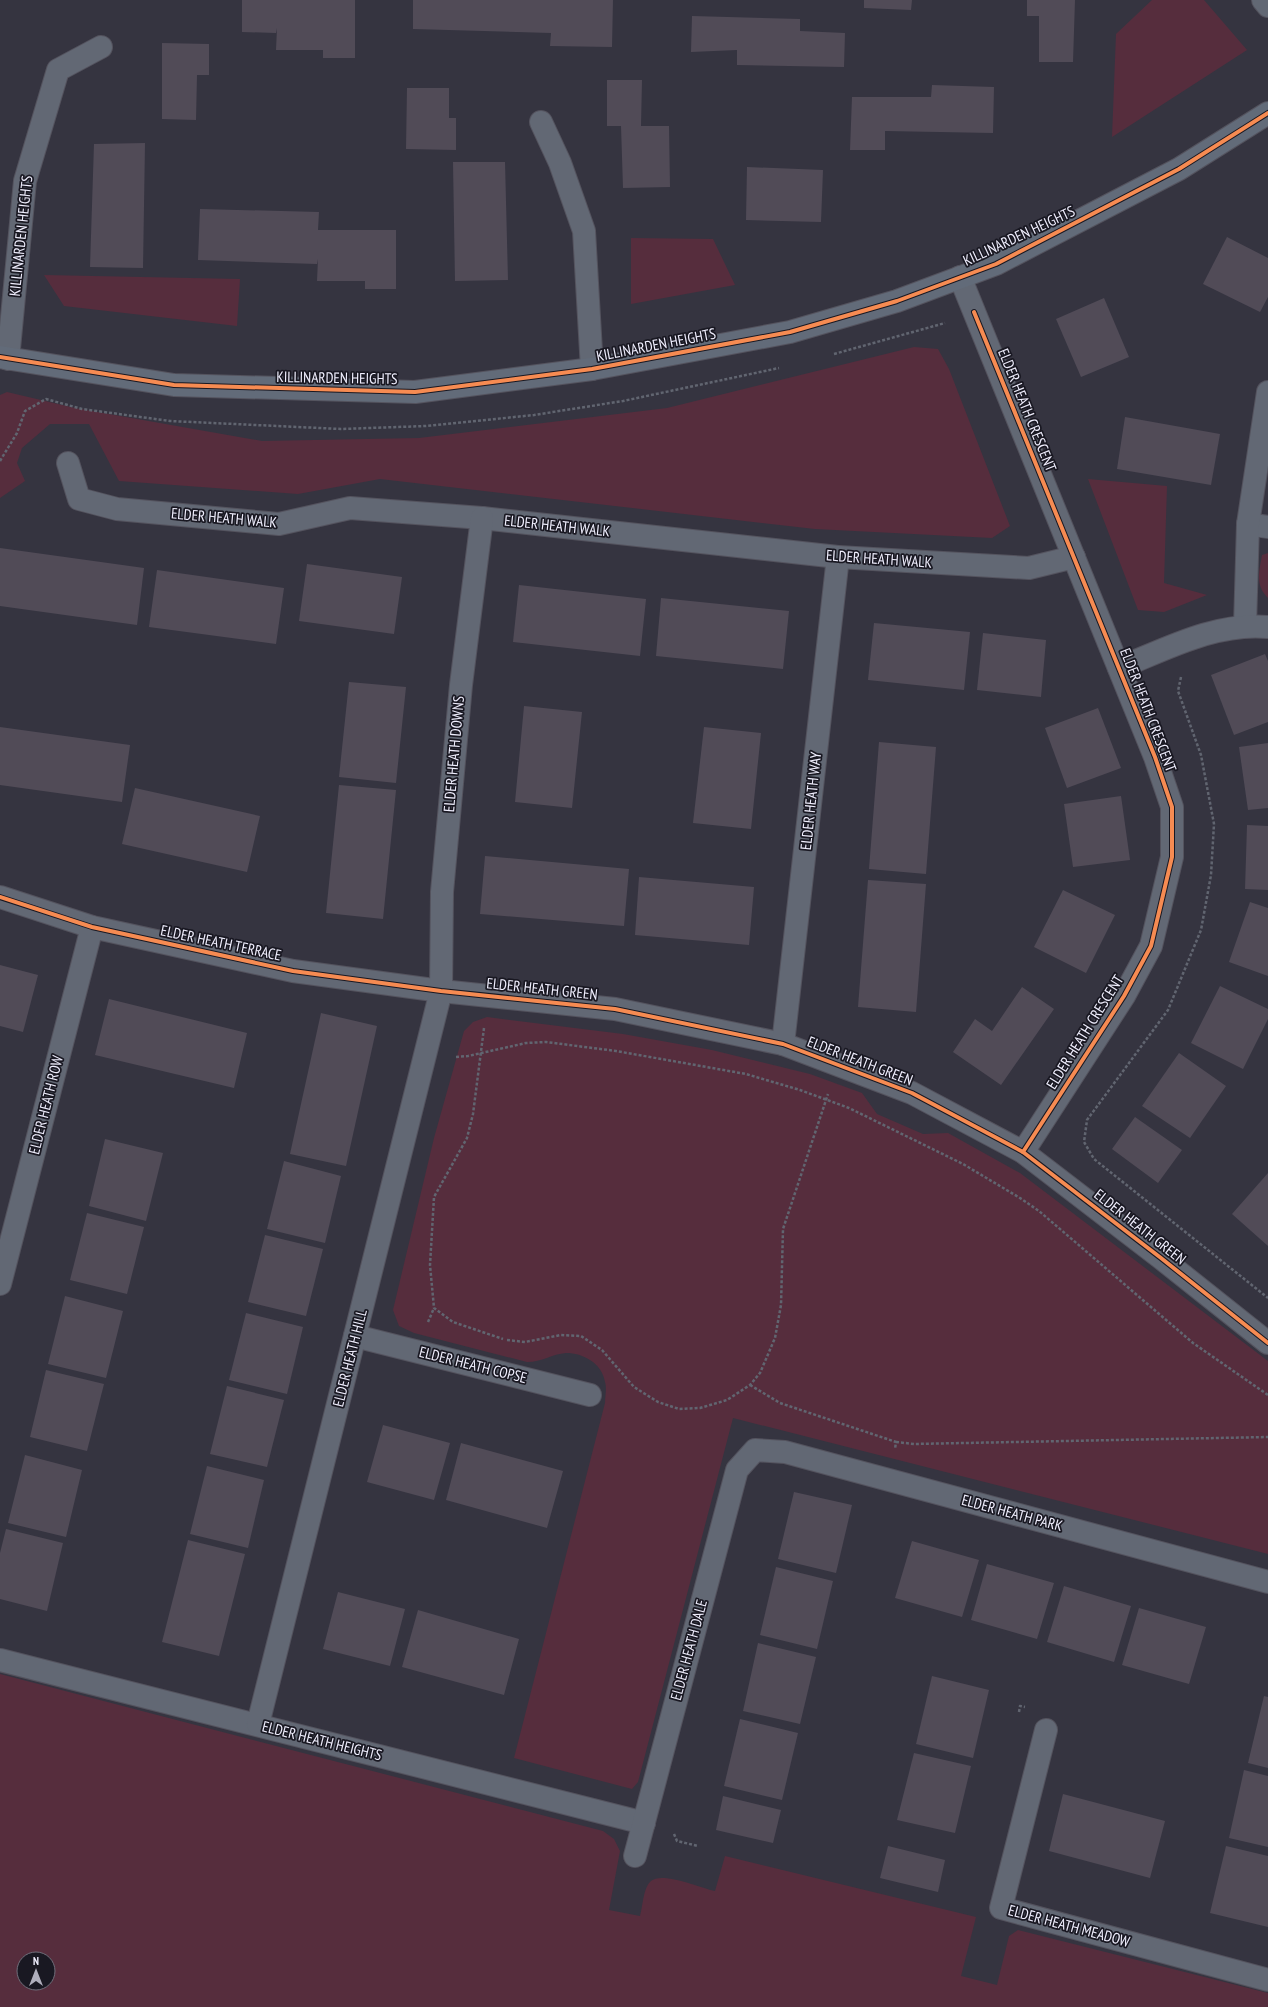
<svg xmlns="http://www.w3.org/2000/svg" width="1268" height="2007" viewBox="0 0 1268 2007" font-family="'PT Sans Narrow',sans-serif">
<rect width="100%" height="100%" fill="#353440"/>
<g fill="#562d3d" fill-rule="evenodd">
<polygon points="1152,0 1204,0 1247,50 1112,137 1116,34"/>
<polygon points="631,238 713,239 735,285 631,304"/>
<polygon points="44,275 240,279 237,326 64,306"/>
<polygon points="914,347 938,349 949,369 1010,526 992,538 815,529 380,479 298,494 119,481 89,424 50,424 22,448 17,463 25,481 0,498 0,395 7,392 75,408 262,441 419,438 667,408"/>
<polygon points="1088,479 1167,486 1164,583 1207,595 1164,612 1138,610"/>
<path d="M1268,553v45c-13,-13 -9,-26 -6,-43z"/>
<path d="M487,1017l136,17 89,16 98,24 52,19 15,21 46,20 25,-1 72,40 248,188v193l-535,-136 -95,364 -6,7 -118,-31 91,-355c0,-6 2,-15 0,-21 -3,-19 -22,-29 -39,-29 -14,1 -24,9 -39,9l-113,-29 -15,-7 -6,-16 41,-172 30,-107 9,-9z"/>
<path d="M0,1674l603,157 11,8 6,12 -11,59 31,6c3,-10 3,-28 11,-35 11,-10 50,7 64,10l10,-35 251,61 -15,59 36,9 12,-49 9,-6 250,63v14h-1268zM24,1959h24v24h-24z"/>
</g>
<g fill="#514b57">
<polygon points="242,0 355,0 355,58 323,58 323,50 276,50 277,28 276,33 242,32"/>
<polygon points="413,0 613,0 612,47 550,46 551,33 413,29"/>
<polygon points="864,0 912,0 911,10 864,8"/>
<polygon points="1027,0 1075,0 1073,62 1039,62 1039,16 1027,16"/>
<polygon points="692,16 800,19 800,31 845,33 844,67 737,65 737,50 691,52"/>
<polygon points="162,43 209,44 209,75 197,75 196,120 162,119"/>
<polygon points="607,80 642,80 641,126 669,126 670,187 623,188 621,126 607,126"/>
<polygon points="932,85 994,87 993,133 885,131 885,150 850,150 852,97 931,97"/>
<polygon points="407,88 449,88 449,118 456,118 456,150 406,149"/>
<polygon points="145,143 143,268 90,267 94,144"/>
<polygon points="453,162 505,162 508,280 455,281"/>
<polygon points="747,167 823,170 821,222 746,220"/>
<polygon points="200,209 319,212 318,230 396,230 396,289 365,289 365,281 317,281 318,259 317,264 198,260"/>
<polygon points="1227,237 1268,258 1268,297 1260,312 1203,284"/>
<polygon points="1104,298 1129,357 1081,377 1056,319"/>
<polygon points="1125,417 1220,434 1211,485 1117,469"/>
<polygon points="0,548 144,568 137,625 0,606"/>
<polygon points="307,564 402,577 394,634 299,621"/>
<polygon points="157,570 284,588 276,644 149,627"/>
<polygon points="519,585 646,599 640,656 513,642"/>
<polygon points="661,598 789,611 783,669 656,656"/>
<polygon points="874,623 970,632 964,690 868,680"/>
<polygon points="983,633 1046,640 1041,697 977,690"/>
<polygon points="1265,654 1268,661 1268,722 1234,735 1211,675"/>
<polygon points="349,682 406,687 396,783 339,777"/>
<polygon points="524,706 582,712 572,808 515,802"/>
<polygon points="1098,708 1121,768 1067,788 1045,728"/>
<polygon points="0,727 130,745 122,802 0,785"/>
<polygon points="704,727 761,733 751,829 693,823"/>
<polygon points="879,742 936,747 926,874 869,869"/>
<polygon points="1268,743 1268,808 1248,810 1239,747"/>
<polygon points="339,785 396,790 383,919 326,913"/>
<polygon points="135,788 260,816 247,872 122,844"/>
<polygon points="1121,796 1130,860 1073,867 1064,804"/>
<polygon points="1247,825 1268,826 1268,890 1245,889"/>
<polygon points="485,856 629,869 624,926 480,914"/>
<polygon points="639,877 754,887 749,945 635,935"/>
<polygon points="868,880 926,884 916,1012 858,1007"/>
<polygon points="1063,890 1115,915 1086,973 1034,947"/>
<polygon points="1250,902 1268,908 1268,976 1229,962"/>
<polygon points="0,965 38,975 23,1032 0,1026"/>
<polygon points="1220,986 1268,1009 1268,1019 1243,1069 1191,1043"/>
<polygon points="1022,987 1054,1009 1001,1085 953,1052 975,1019 992,1031"/>
<polygon points="109,999 247,1033 234,1088 95,1055"/>
<polygon points="321,1013 377,1026 346,1166 290,1154"/>
<polygon points="1179,1053 1226,1086 1190,1138 1142,1106"/>
<polygon points="1135,1117 1182,1150 1158,1183 1112,1149"/>
<polygon points="105,1139 163,1153 146,1221 89,1206"/>
<polygon points="284,1161 341,1176 325,1243 267,1229"/>
<polygon points="1268,1173 1268,1246 1232,1214"/>
<polygon points="87,1213 144,1227 127,1294 70,1280"/>
<polygon points="265,1235 323,1249 306,1316 248,1302"/>
<polygon points="65,1296 123,1311 106,1378 48,1364"/>
<polygon points="246,1313 303,1327 287,1394 229,1380"/>
<polygon points="46,1370 104,1384 87,1451 30,1437"/>
<polygon points="227,1386 284,1400 267,1467 210,1454"/>
<polygon points="383,1425 450,1443 434,1500 367,1482"/>
<polygon points="461,1443 563,1471 547,1528 446,1500"/>
<polygon points="25,1455 82,1470 66,1537 8,1523"/>
<polygon points="207,1466 264,1480 248,1548 190,1534"/>
<polygon points="794,1492 852,1505 836,1573 778,1559"/>
<polygon points="6,1529 63,1543 47,1611 0,1599 0,1553"/>
<polygon points="188,1540 245,1554 219,1656 162,1642"/>
<polygon points="912,1541 979,1560 962,1617 895,1598"/>
<polygon points="987,1564 1054,1583 1037,1639 971,1620"/>
<polygon points="776,1567 833,1581 817,1649 760,1635"/>
<polygon points="1064,1586 1131,1606 1114,1662 1047,1642"/>
<polygon points="338,1592 405,1609 390,1666 323,1649"/>
<polygon points="1139,1608 1206,1627 1189,1684 1122,1665"/>
<polygon points="418,1610 519,1639 504,1695 402,1667"/>
<polygon points="758,1643 816,1657 800,1724 743,1711"/>
<polygon points="932,1676 989,1690 973,1758 916,1744"/>
<polygon points="1264,1696 1268,1697 1268,1768 1248,1763"/>
<polygon points="740,1719 798,1733 782,1800 724,1786"/>
<polygon points="914,1753 971,1766 955,1833 897,1820"/>
<polygon points="1244,1770 1268,1776 1268,1847 1229,1838"/>
<polygon points="1063,1794 1165,1821 1150,1878 1049,1851"/>
<polygon points="723,1796 781,1810 773,1843 716,1830"/>
<polygon points="888,1846 945,1860 938,1892 880,1878"/>
<polygon points="1226,1846 1268,1856 1268,1927 1210,1913"/>
</g>
<g fill="none" stroke-linecap="round" stroke-linejoin="round">
<defs>
<g id="street">
<polyline points="1263,0 1268,6"/>
<polyline points="541,122 560,163 584,231 592,369"/>
<polyline points="960,277 1155,757 1172,807 1172,857 1151,946 1124,996 1023,1152"/>
<polyline points="8,359 25,181 58,70 101,47"/>
<polyline points="68,463 79,499 117,509 279,524 350,508 482,518 838,557 1029,568 1074,557"/>
<polyline points="1248,524 1268,527"/>
<polyline points="1245,626 1248,524 1268,392"/>
<path d="M1119,668c47,-19 97,-46 149,-41"/>
<polyline points="0,897 92,927 293,971 441,991 615,1009 783,1044 912,1093 1023,1152 1161,1258 1268,1343"/>
<polyline points="783,1044 838,557"/>
<polyline points="0,1284 92,927"/>
<polyline points="355,1336 590,1395"/>
<polyline points="0,1660 644,1823"/>
<polyline points="258,1724 441,991 442,892 461,685 482,518"/>
<polyline points="1046,1730 1001,1908 1268,1980"/>
<polyline points="635,1856 737,1470 755,1450 785,1452 1268,1582"/>
</g>
<polyline id="secondary" points="0,357 174,385 415,392 592,369 790,332 897,301 996,264 1179,169 1268,113"/>
</defs>
<use href="#street" stroke="#54535e" stroke-width="24"/>
<use href="#secondary" stroke="#54535e" stroke-width="24"/>
<g stroke="#616570" stroke-width="2.5" stroke-dasharray="3 2" stroke-linecap="butt">
<polyline points="834,354 945,323"/>
<polyline points="0,461 17,433 25,411 46,399 82,409 170,421 341,429 426,426 534,415 623,401 779,368"/>
<polyline points="1181,677 1178,691 1201,755 1214,824 1211,875 1201,930 1168,1010 1087,1120 1084,1142 1094,1159 1268,1298"/>
<polyline points="484,1028 473,1114 467,1138 434,1197 430,1265 434,1308 453,1322 503,1339"/>
<polyline points="456,1057 468,1056 526,1043 546,1042 616,1051 746,1074 800,1090 849,1108 963,1164 1020,1198 1039,1211 1193,1343 1268,1395"/>
<polyline points="428,1322 434,1308"/>
<polyline points="507,1340 525,1342 561,1335 581,1336 602,1350 634,1387 658,1402 679,1409 700,1408 727,1400 750,1385 760,1373 775,1338 781,1305 783,1229 828,1094"/>
<polyline points="750,1385 780,1403 896,1442 895,1449"/>
<polyline points="896,1442 914,1444 1268,1437"/>
<polyline points="1019,1712 1020,1706 1025,1707"/>
<polyline points="674,1834 677,1841 698,1846"/>
</g>
<use href="#street" stroke="#626874" stroke-width="22"/>
<use href="#secondary" stroke="#626b79" stroke-width="22"/>
<defs>
<g id="cycleway">
<polyline points="974,312 1155,757 1172,807 1172,857 1151,946 1124,996 1023,1152"/>
<polyline points="0,357 174,385 415,392 592,369 790,332 897,301 996,264 1179,169 1268,113"/>
<polyline points="0,897 92,927 293,971 441,991 615,1009 783,1044 912,1093 1023,1152 1161,1258 1268,1343"/>
</g>
</defs>
<use href="#cycleway" stroke="#191822" stroke-width="6"/>
<use href="#cycleway" stroke="#f68b52" stroke-width="4"/>
</g>
<g text-anchor="middle" stroke-width="3.5" stroke-linejoin="round" paint-order="stroke">
<g font-size="15" fill="#f0effe" stroke="#191822">
<text transform="translate(21 236) rotate(-84)" y="5">KILLINARDEN HEIGHTS</text>
<text transform="translate(1019 236) rotate(-25)" y="5">KILLINARDEN HEIGHTS</text>
<text transform="translate(656 345) rotate(-11)" y="5">KILLINARDEN HEIGHTS</text>
<text transform="translate(337 378) rotate(1)" y="5">KILLINARDEN HEIGHTS</text>
<text transform="translate(1027 410) rotate(68)" y="5">ELDER HEATH CRESCENT</text>
<text transform="translate(224 518) rotate(5)" y="5">ELDER HEATH WALK</text>
<text transform="translate(557 526) rotate(6)" y="5">ELDER HEATH WALK</text>
<text transform="translate(879 559) rotate(4)" y="5">ELDER HEATH WALK</text>
<text transform="translate(1148 710) rotate(69)" y="5">ELDER HEATH CRESCENT</text>
<text transform="translate(454 754) rotate(-85)" y="5">ELDER HEATH DOWNS</text>
<text transform="translate(811 801) rotate(-84)" y="5">ELDER HEATH WAY</text>
<text transform="translate(221 943) rotate(12)" y="5">ELDER HEATH TERRACE</text>
<text transform="translate(542 989) rotate(6)" y="5">ELDER HEATH GREEN</text>
<text transform="translate(1085 1032) rotate(-58)" y="5">ELDER HEATH CRESCENT</text>
<text transform="translate(860 1061) rotate(21)" y="5">ELDER HEATH GREEN</text>
<text transform="translate(46 1105) rotate(-76)" y="5">ELDER HEATH ROW</text>
<text transform="translate(1140 1227) rotate(38)" y="5">ELDER HEATH GREEN</text>
<text transform="translate(350 1358) rotate(-76)" y="5">ELDER HEATH HILL</text>
<text transform="translate(473 1365) rotate(14)" y="5">ELDER HEATH COPSE</text>
<text transform="translate(1012 1513) rotate(15)" y="5">ELDER HEATH PARK</text>
<text transform="translate(689 1650) rotate(-75)" y="5">ELDER HEATH DALE</text>
<text transform="translate(322 1741) rotate(14)" y="5">ELDER HEATH HEIGHTS</text>
<text transform="translate(1069 1926) rotate(15)" y="5">ELDER HEATH MEADOW</text>
</g>
</g>
<g transform="translate(36 1971)"><circle r="19" fill="#191822" stroke="#6f6e7a"/>
<path d="M0-3L7 15L0 10L-7 15Z" fill="#afaebc"/>
<text y="-6" font-size="11" font-weight="bold" text-anchor="middle" fill="#f0effe">N</text>
</g>
</svg>
